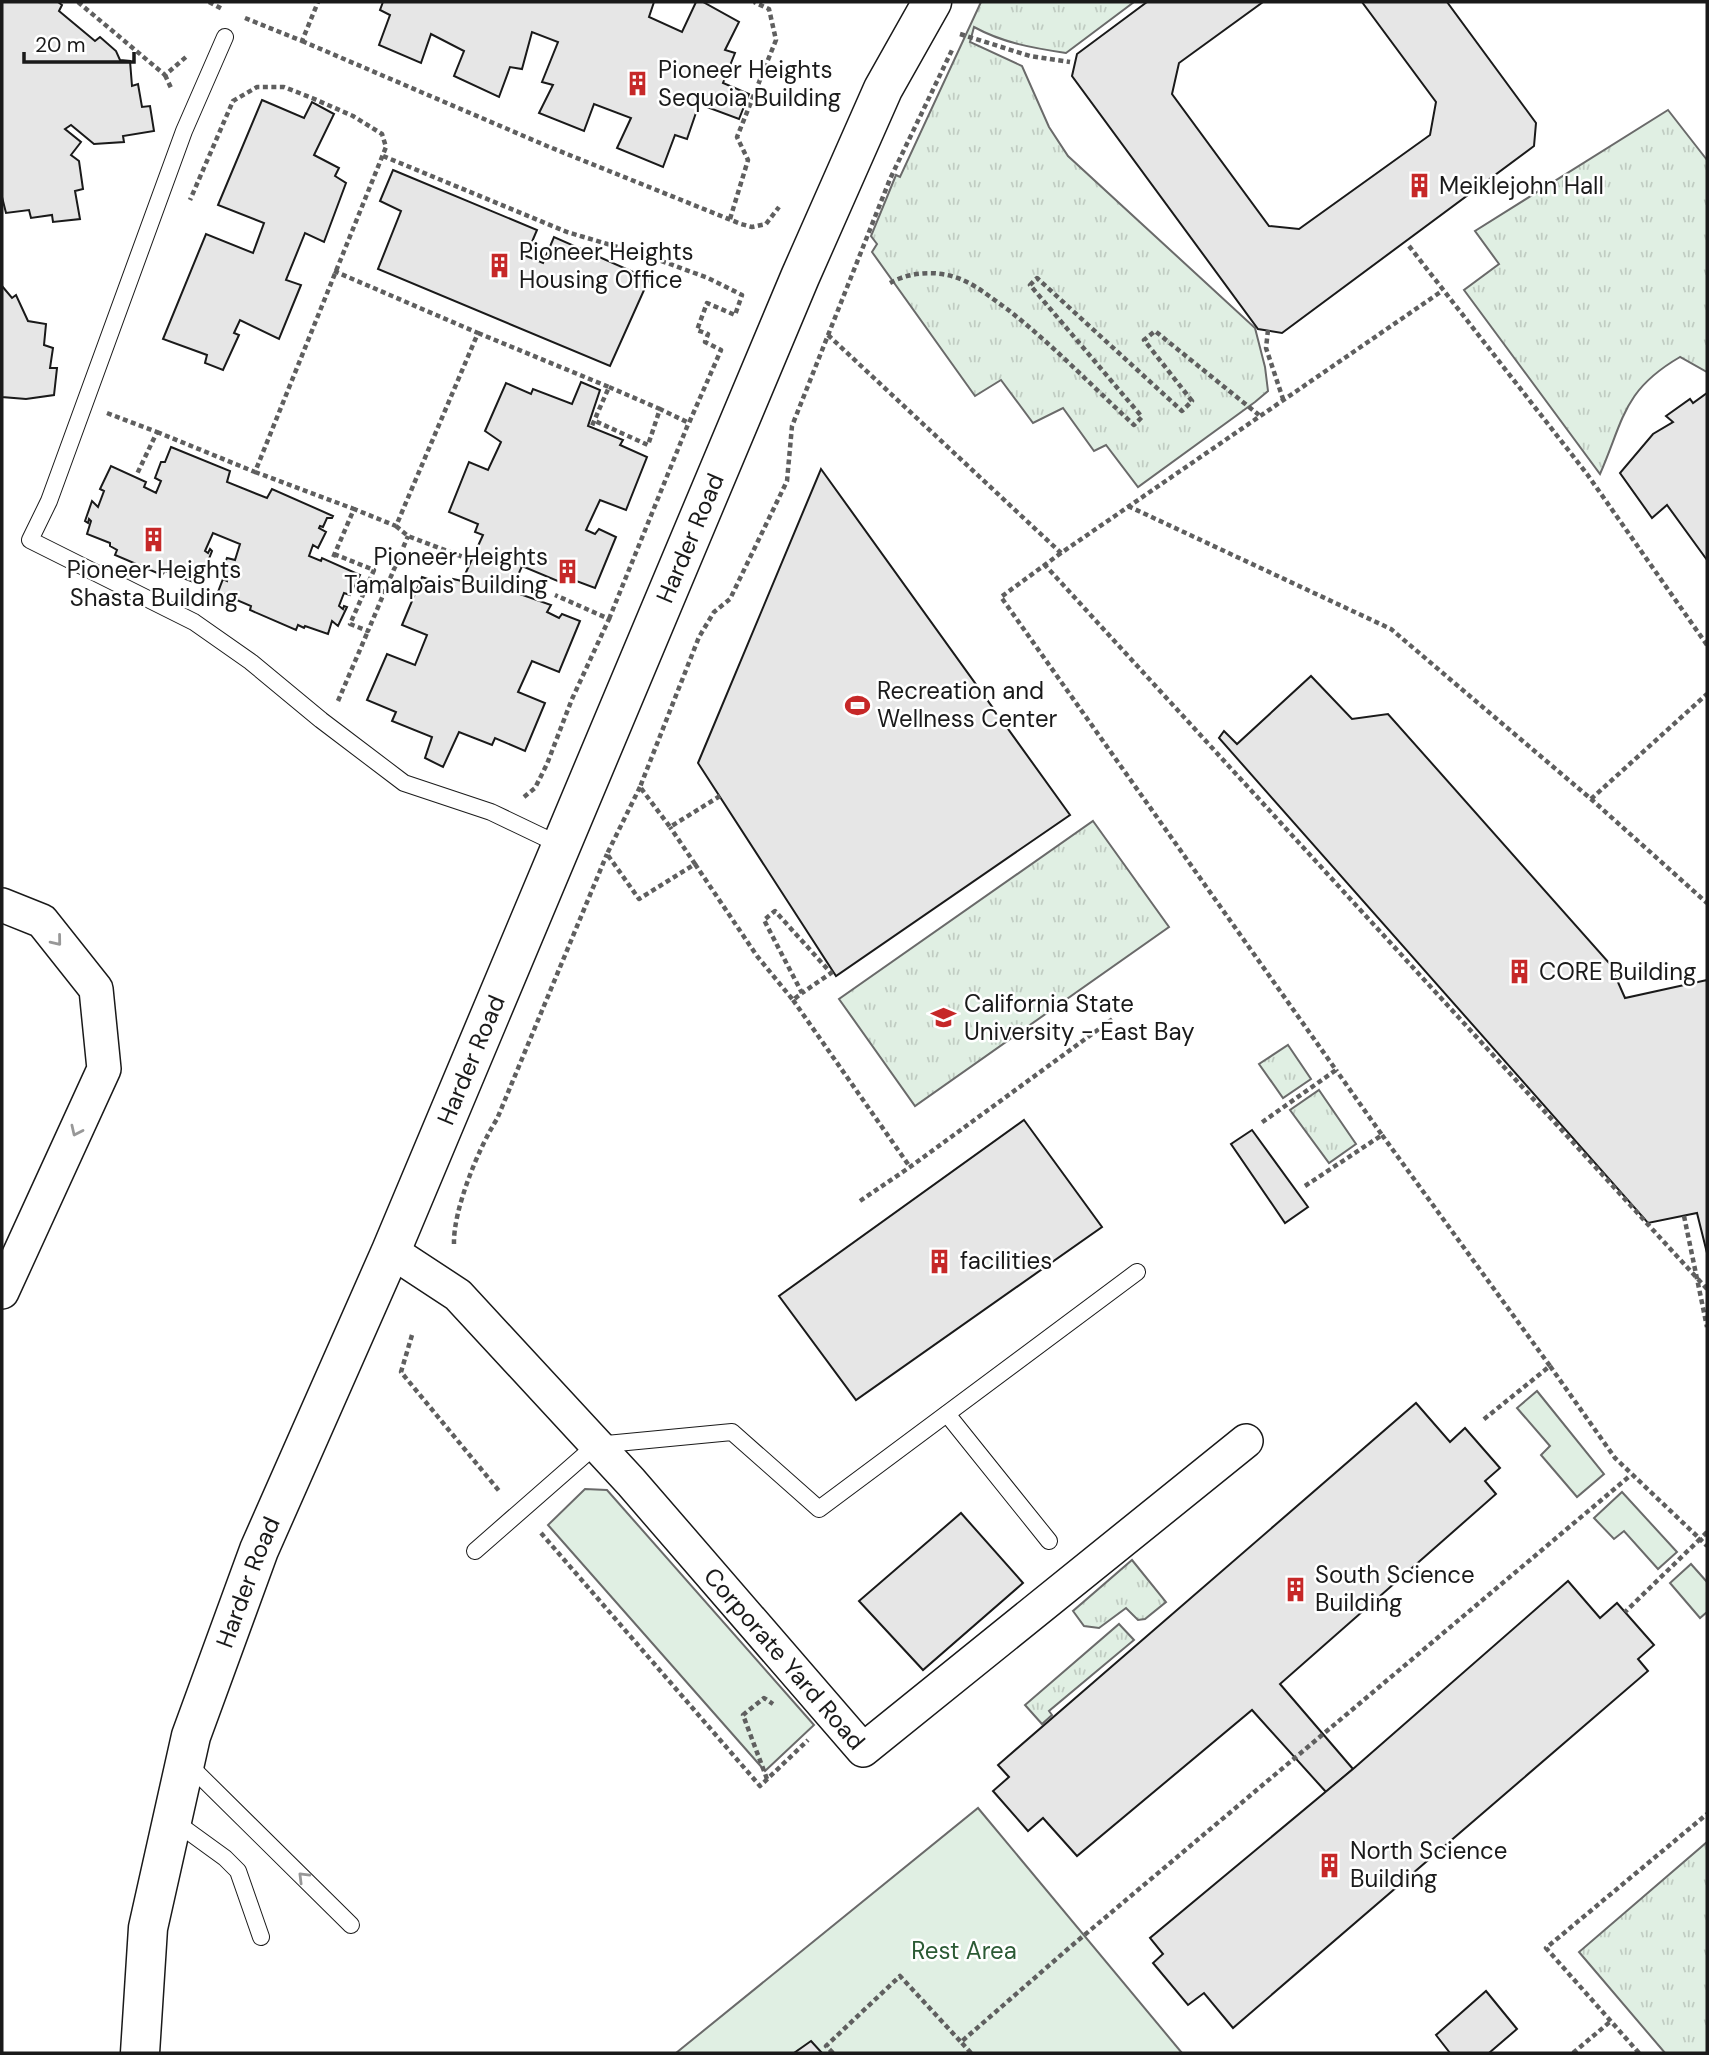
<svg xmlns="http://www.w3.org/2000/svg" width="1709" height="2055" viewBox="0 0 1709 2055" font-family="'DM Sans',sans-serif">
<defs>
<pattern id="grass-tufts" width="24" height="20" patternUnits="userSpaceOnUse" patternTransform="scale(1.75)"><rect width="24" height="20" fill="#e0efe3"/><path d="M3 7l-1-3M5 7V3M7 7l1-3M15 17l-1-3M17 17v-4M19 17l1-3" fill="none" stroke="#c0ccc2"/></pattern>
</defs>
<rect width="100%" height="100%" fill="#fff"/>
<g fill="url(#grass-tufts)" stroke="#6a6a6a" stroke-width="2">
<path d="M981,2h153l-68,51c-33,-5 -63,-10 -92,-26l-4,15 52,24 27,61 19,29 187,172 10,39 3,24 -13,11 -117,85 -32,-42 -12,6 -31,-43 -30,15 -32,-43 -26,16 -103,-144 5,-8 -6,-8 25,-61 4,2z"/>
<path d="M1668,110l39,50v212l-27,-15c-57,33 -56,62 -80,117l-136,-184 35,-26 -24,-33z"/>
<polygon points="1093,821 1169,927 915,1106 839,999"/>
<polygon points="1288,1045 1311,1079 1283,1098 1259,1064"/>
<polygon points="1319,1090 1356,1144 1329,1163 1290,1110"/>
<polygon points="1132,1560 1166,1602 1145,1619 1138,1620 1126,1608 1099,1628 1084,1626 1073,1611"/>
<polygon points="1119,1624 1134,1640 1049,1711 1052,1715 1042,1724 1025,1705"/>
<polygon points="1707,1842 1707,2053 1665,2053 1579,1952"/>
</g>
<g fill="#e0efe3" stroke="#6a6a6a" stroke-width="2">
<polygon points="1537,1391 1604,1474 1577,1497 1541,1455 1550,1446 1517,1408"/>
<polygon points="585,1489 607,1490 814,1725 765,1771 548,1525"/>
<polygon points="1622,1492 1677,1552 1658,1569 1624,1531 1614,1539 1594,1518"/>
<polygon points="1691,1564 1707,1582 1707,1612 1700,1618 1670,1583"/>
<polygon points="978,1808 1182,2053 676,2053"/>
</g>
<g fill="#e6e6e6" stroke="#1a1a1a" stroke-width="2">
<polygon points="2,2 58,2 62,5 59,11 95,41 100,37 116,51 120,60 130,61 132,86 138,84 142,107 150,106 154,131 123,136 124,142 94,144 71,125 65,129 81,142 71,155 79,161 83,189 75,191 80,219 53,222 52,215 31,218 29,210 6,213 2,197"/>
<polygon points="383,2 654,2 649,17 682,32 696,2 703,2 739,22 725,50 735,53 723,83 749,94 739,119 699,104 687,139 675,135 663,167 617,148 631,118 594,104 584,131 539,113 553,85 542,82 558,42 532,32 522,69 510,67 499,97 454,76 464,51 431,34 421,63 379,45 390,15 380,10"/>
<polygon points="1147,2 1263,2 1179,63 1172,94 1269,226 1299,229 1430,135 1436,102 1362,2 1447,2 1536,123 1534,146 1282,333 1258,329 1072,76 1077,54"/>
<polygon points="262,100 304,118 312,102 334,114 314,155 339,168 335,176 346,183 324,242 305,233 286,280 301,285 279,339 240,320 234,333 239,335 223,370 205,363 207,355 163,339 206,234 253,253 264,223 218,205"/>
<polygon points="393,170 537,230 526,256 543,263 554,237 649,279 610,366 378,269 401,211 380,201"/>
<polygon points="2,286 12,298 16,295 28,321 46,324 44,345 53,348 50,368 57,368 54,395 26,399 2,397"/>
<polygon points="581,382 600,390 588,426 623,440 620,445 647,457 626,510 600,500 586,530 595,534 599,529 616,537 595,588 563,576 560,582 522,566 511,591 551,605 547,612 559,618 562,614 580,621 559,672 532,661 518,692 545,703 525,751 495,738 492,745 459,732 443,767 425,758 432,737 392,721 396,712 367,700 387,654 415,665 427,635 402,625 422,577 451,587 453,579 462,581 483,535 475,532 478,524 449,512 469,462 488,470 501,442 485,431 506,383 531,394 533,389 572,404"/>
<polygon points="1707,393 1707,560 1667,505 1652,518 1620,473 1653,434 1673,422 1666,416 1690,399 1693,403"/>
<polygon points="171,447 230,471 227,482 267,498 272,489 333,516 332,518 327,518 323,527 320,526 319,528 326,532 318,548 313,545 309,556 321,561 322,558 360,575 350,595 344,593 339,606 343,609 344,606 347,607 338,626 332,621 328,634 305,626 304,628 298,625 296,630 250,610 251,606 218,592 223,579 227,581 228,577 221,574 227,558 235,560 240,544 213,533 205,551 208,553 210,549 212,551 205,569 199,565 198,569 201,571 196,583 165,571 162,575 115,555 117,550 110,546 110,543 87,534 91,521 89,519 88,523 85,521 92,501 98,507 104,491 100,489 111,466 146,482 144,487 156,493 161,481 155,478 161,462 165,462"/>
<polygon points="821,469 1070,815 836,976 698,763"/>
<polygon points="1311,676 1352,719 1388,714 1610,964 1625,998 1707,980 1707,1253 1697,1213 1648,1223 1219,738 1224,731 1237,744"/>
<polygon points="1024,1120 1102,1227 856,1400 779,1296"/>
<polygon points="1252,1130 1308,1207 1285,1223 1231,1144"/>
<polygon points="1416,1403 1450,1442 1465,1428 1500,1468 1485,1481 1496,1494 1280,1684 1353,1769 1326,1792 1252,1710 1077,1856 1043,1818 1028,1831 993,1791 1009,1777 998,1765"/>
<polygon points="961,1513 1023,1583 923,1670 859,1601"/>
<polygon points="1568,1581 1600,1618 1617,1603 1654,1645 1638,1659 1648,1671 1233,2028 1204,1993 1188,2005 1153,1963 1163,1954 1150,1938 1353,1769"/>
<polygon points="1486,1991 1517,2029 1489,2053 1450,2053 1436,2035"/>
<polygon points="811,2041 822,2053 794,2053"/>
</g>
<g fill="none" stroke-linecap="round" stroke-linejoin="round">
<defs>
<g id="lane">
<polyline points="225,37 184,131 49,501 30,540 194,622 251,662 321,720 404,783 491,812 560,845"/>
<polyline points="947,1414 1049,1541"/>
<polyline points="475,1551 596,1445 732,1432 819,1509 1137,1272"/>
<polyline points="186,1762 351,1925"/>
<polyline points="174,1821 225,1858 238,1871 261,1937"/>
</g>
<g id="street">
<polyline points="2,905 42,921 96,989 104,1069 2,1292"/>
<path id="s1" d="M391,1251l67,44 173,187 232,268 383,-309"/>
</g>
<g id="secondary">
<path id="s2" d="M140,2053l8,-125 43,-192 68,-186 132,-299 409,-974 83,-188 49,-87"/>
</g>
</defs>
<use href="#lane" stroke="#1a1a1a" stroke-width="18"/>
<use href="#street" stroke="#1a1a1a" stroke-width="36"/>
<use href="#secondary" stroke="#1a1a1a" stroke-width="41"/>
<g stroke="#5f5f5f" stroke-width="4.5" stroke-dasharray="5 3.5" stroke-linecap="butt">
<polyline points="78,2 165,75 186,57"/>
<polyline points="209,2 224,10"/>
<polyline points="245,18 302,41 318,2"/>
<polyline points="960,34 1030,56 1070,62"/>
<polyline points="302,41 547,146 741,224 752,227 766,224 779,207"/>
<polyline points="165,75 172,90"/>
<polyline points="383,156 567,232 648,256 708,278 742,295 735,315 707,303 697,330 708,334 705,342 721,350 689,423 660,409 648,445 595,421"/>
<polyline points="730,219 748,160 737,137 776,40 769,9 754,2"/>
<polyline points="1409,246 1587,474 1707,645"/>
<polyline points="334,271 478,333 396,526 354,509"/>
<path d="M890,283c23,-13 54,-13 77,-1 14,7 27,18 40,27 45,35 85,77 127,116l8,-8 -112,-132 7,-7 145,133 10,-10 -48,-61 11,-9 104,84"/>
<polyline points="1268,330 1266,348 1283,399"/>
<polyline points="478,333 609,387 591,428"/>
<polyline points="828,335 1061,553 1442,291"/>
<polyline points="609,387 660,409"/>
<polyline points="107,413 157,432 137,474"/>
<polyline points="157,432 255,472 386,147 382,134 353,116 312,98 284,87 257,87 233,101 190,200"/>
<polyline points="255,472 354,509 332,560"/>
<polyline points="1128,506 1391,629 1591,799 1707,903"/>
<polyline points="396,526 408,536 463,557"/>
<polyline points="1061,553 1001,597 1336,1070 1261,1123"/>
<polyline points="334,554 374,570 350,624 368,631 408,536"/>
<polyline points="1044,564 1707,1289"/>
<polyline points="609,619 689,422"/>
<polyline points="338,701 368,631"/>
<polyline points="640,787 607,854 639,899 695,864 670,827"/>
<polyline points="720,796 670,827 640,787 699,637 714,612 730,599 787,481 792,426 890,179 953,48"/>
<polyline points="524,797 535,788 547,764 572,699 609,619 555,595"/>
<polyline points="1591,799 1707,694"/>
<polyline points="695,864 757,956 793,1000 802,993 764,920 775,911 831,973 802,993"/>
<polyline points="793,1000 910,1167"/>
<polyline points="1382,1135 1550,1366 1483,1420"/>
<polyline points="1305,1186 1382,1135 1336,1070"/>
<polyline points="860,1201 910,1167 1114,1018"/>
<path d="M454,1244c-1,-34 25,-97 43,-125l110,-265"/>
<polyline points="412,1335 401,1372 500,1492"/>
<polyline points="1550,1366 1615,1458 1700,1539 1625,1612"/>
<polyline points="1707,1532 1700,1539 1707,1546"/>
<polyline points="541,1533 760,1786 808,1740"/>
<polyline points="767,1779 743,1715 764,1698 773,1704"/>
<polyline points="833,2053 826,2046 900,1976 961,2042"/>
<polyline points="971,2053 961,2042 1069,1948 1631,1475"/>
<polyline points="1573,2053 1611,2021"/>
<polyline points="1639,2053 1546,1948 1707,1814"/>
</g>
<use href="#lane" stroke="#fff" stroke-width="16"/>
<use href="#street" stroke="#fff" stroke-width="33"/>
<use href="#secondary" stroke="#fff" stroke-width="38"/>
<polyline stroke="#5f5f5f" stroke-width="4.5" stroke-dasharray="5 3.5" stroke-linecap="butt" points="1684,1216 1707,1327"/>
</g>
<defs><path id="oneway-chevron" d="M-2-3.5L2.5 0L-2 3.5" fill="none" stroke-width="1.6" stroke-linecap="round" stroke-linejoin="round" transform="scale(1.75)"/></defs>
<g stroke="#989898">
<use href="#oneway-chevron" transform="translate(57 941) rotate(51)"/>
<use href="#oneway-chevron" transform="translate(76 1131) rotate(115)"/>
<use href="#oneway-chevron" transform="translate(303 1877) rotate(-135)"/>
</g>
<defs>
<symbol id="building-bare" viewBox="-9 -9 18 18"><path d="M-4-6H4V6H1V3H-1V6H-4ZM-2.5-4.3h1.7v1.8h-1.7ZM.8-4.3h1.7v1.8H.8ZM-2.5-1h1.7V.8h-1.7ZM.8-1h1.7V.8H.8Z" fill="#c62828" stroke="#fff" stroke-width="2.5" paint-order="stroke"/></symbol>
<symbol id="stadium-bare" viewBox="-9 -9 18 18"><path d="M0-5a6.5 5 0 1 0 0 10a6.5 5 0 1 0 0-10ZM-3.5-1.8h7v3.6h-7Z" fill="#c62828" stroke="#fff" stroke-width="2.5" paint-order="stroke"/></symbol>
<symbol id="university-bare" viewBox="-9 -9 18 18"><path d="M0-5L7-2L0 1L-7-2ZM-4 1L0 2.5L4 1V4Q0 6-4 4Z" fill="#c62828" stroke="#fff" stroke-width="2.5" paint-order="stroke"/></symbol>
</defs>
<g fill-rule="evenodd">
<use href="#building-bare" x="620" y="66" width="35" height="35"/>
<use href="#building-bare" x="1402" y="168" width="35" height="35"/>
<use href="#building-bare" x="482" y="248" width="35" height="35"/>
<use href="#building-bare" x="136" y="522" width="35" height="35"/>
<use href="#building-bare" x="550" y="554" width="35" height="35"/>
<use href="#stadium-bare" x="840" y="688" width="35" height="35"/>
<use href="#building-bare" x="1502" y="954" width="35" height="35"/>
<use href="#university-bare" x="926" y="1000" width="35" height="35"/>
<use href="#building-bare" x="922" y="1244" width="35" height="35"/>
<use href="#building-bare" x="1278" y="1572" width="35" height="35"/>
<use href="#building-bare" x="1312" y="1848" width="35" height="35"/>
</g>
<g text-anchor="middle" stroke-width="5" stroke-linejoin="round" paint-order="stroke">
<g font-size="24" fill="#1a1a1a" stroke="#fff" text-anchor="start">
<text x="658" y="78">Pioneer Heights<tspan x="658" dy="28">Sequoia Building</tspan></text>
<text x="1439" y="194">Meiklejohn Hall</text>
<text x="519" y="260">Pioneer Heights<tspan x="519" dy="28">Housing Office</tspan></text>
<text x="548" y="565" text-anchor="end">Pioneer Heights<tspan x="548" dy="28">Tamalpais Building</tspan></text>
<text x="154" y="578" text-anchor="middle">Pioneer Heights<tspan x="154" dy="28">Shasta Building</tspan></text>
<text x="877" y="699">Recreation and<tspan x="877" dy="28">Wellness Center</tspan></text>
<text x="1539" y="980">CORE Building</text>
<text x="964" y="1012">California State<tspan x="964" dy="28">University - East Bay</tspan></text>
<text x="960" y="1269">facilities</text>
<text x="1315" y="1583">South Science<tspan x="1315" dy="28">Building</tspan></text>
<text x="1350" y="1859">North Science<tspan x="1350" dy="28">Building</tspan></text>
</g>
<g font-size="24" fill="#1a1a1a" stroke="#fff">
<text dy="8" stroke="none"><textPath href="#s2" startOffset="1620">Harder Road</textPath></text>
<text dy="8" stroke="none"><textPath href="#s2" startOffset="1054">Harder Road</textPath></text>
<text dy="8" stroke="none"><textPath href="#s2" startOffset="486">Harder Road</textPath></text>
<text dy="8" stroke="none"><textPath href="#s1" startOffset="569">Corporate Yard Road</textPath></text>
</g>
<g font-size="24" fill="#2b5a34" stroke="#fff">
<text x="964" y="1959">Rest Area</text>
</g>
</g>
<rect width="1709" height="2055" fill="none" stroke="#1a1a1a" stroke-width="7"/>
<path d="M24 52v10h110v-10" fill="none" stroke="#1a1a1a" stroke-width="3.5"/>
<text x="35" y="52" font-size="21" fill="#1a1a1a" stroke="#ffffff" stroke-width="5" paint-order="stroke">20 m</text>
</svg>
